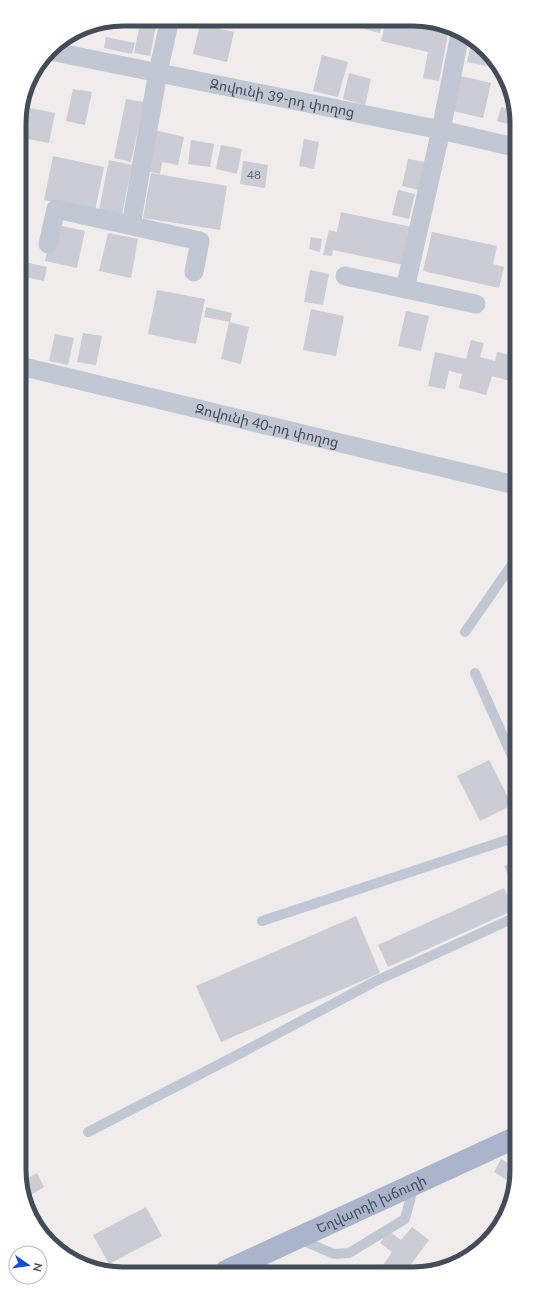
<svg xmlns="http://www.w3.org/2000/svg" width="536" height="1293" viewBox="0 0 536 1293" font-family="Lato,'Noto Sans Armenian',sans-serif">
<rect width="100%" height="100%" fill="#efeceb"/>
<g fill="#cbccd4">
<polygon points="141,19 157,21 150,56 134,53"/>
<polygon points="361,21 383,21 380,33 360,28"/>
<polygon points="386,21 433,21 449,29 439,81 423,78 428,52 381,41"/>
<polygon points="200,24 234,32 227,62 193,54"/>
<polygon points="106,37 135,43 132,54 104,48"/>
<polygon points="472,40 482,45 496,68 467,62"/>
<polygon points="322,55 348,62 338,97 313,91"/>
<polygon points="349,73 371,79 365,105 343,99"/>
<polygon points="461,76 491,83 483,118 453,111"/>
<polygon points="73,89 92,92 85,125 66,121"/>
<polygon points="126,99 144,102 131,162 114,158"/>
<polygon points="501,107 514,110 514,126 497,121"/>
<polygon points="30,108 55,113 49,143 23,138"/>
<polygon points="155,130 184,137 178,165 162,162 160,174 146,171"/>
<polygon points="304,139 319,142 314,169 299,166"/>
<polygon points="191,140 214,144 210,167 188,164"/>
<polygon points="221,145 242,149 237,174 216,169"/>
<polygon points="53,156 104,167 95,211 44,200"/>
<polygon points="408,159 425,162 419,190 402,186"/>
<polygon points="109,160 132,165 122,215 99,210"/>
<polygon points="243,161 268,165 265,188 240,184"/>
<polygon points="151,173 227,186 220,230 143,218"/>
<polygon points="398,190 415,194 409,219 392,215"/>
<polygon points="341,212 412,227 404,265 333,250 332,256 323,255 329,230 337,232"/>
<polygon points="53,224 85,231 77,268 45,261"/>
<polygon points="432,232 497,246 493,264 504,267 499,288 423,271"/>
<polygon points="108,233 138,239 131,278 99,271"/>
<polygon points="311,237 322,239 320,252 309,249"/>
<polygon points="20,261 47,267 44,281 20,276"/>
<polygon points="310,270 329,274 323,305 304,302"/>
<polygon points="157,290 205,299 196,344 148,334"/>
<polygon points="206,307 232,313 230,322 204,317"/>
<polygon points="311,309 344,316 336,356 303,350"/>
<polygon points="406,311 429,316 421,351 398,346"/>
<polygon points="229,322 249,327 241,364 221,359"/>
<polygon points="83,333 102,336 96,365 77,362"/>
<polygon points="55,334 74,338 68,365 49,361"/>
<polygon points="471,340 484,343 480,357 495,361 497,352 514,356 514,382 492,376 486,395 459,388 462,374 449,371 445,389 428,386 435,352 466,359"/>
<polygon points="489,760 512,805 480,821 457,776"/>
<polygon points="516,861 516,894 504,866"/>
<polygon points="504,888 514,910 388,967 378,945"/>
<polygon points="356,916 380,973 221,1042 196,986"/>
<polygon points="501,1159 517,1168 517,1177 515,1185 494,1172"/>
<polygon points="37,1173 44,1187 24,1199 22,1197 22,1182"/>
<polygon points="146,1207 162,1236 109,1264 93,1235"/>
<polygon points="412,1227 429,1240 406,1271 391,1271 383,1265 392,1252 380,1243 389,1231 401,1240"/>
</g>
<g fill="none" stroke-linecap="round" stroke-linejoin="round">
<g stroke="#c1c8d3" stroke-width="10">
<polyline points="465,632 515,560"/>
<polyline points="475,673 516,765"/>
<polyline points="262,921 516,837"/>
<polyline points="88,1132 243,1052 376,981 516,917"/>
<polyline points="299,1239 334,1254 349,1253 405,1219 414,1185"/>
</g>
<g stroke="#c1c8d3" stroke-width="19">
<path id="s1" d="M50,51l391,79 73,17"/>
<polyline points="131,225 158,72 170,19"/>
<polyline points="48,244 56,209 200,241 194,272"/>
<polyline points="345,276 476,304"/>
<polyline points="405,289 441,130 460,34"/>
<path id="s2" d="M20,366l495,119"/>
</g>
<path stroke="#aab5cb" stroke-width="22" id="s3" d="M226,1271l291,-134"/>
</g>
<g text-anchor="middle" stroke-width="3.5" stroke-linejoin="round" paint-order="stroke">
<g font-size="12" fill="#666b78">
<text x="254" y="179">48</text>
</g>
<g font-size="14" fill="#444b59" stroke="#fff">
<text dy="5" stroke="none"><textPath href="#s1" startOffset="237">Զովունի 39-րդ փողոց</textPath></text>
<text dy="5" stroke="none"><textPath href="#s2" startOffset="254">Զովունի 40-րդ փողոց</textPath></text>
<text dy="5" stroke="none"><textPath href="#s3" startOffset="160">Եղվարդի խճուղի</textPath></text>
</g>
</g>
<path d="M0 0H536V1293H0ZM123 26H413A97 97 0 0 1 510 123V1170A97 97 0 0 1 413 1267H123A97 97 0 0 1 26 1170V123A97 97 0 0 1 123 26Z" fill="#fff" fill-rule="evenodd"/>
<path fill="none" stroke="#444b59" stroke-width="5" d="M123 26H413A97 97 0 0 1 510 123V1170A97 97 0 0 1 413 1267H123A97 97 0 0 1 26 1170V123A97 97 0 0 1 123 26Z"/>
<g transform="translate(28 1265) rotate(103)"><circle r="19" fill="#ffffff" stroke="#b4b7bd"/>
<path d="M0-3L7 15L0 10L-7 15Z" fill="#1749dc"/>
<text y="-6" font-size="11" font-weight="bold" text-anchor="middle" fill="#444b59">N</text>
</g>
</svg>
